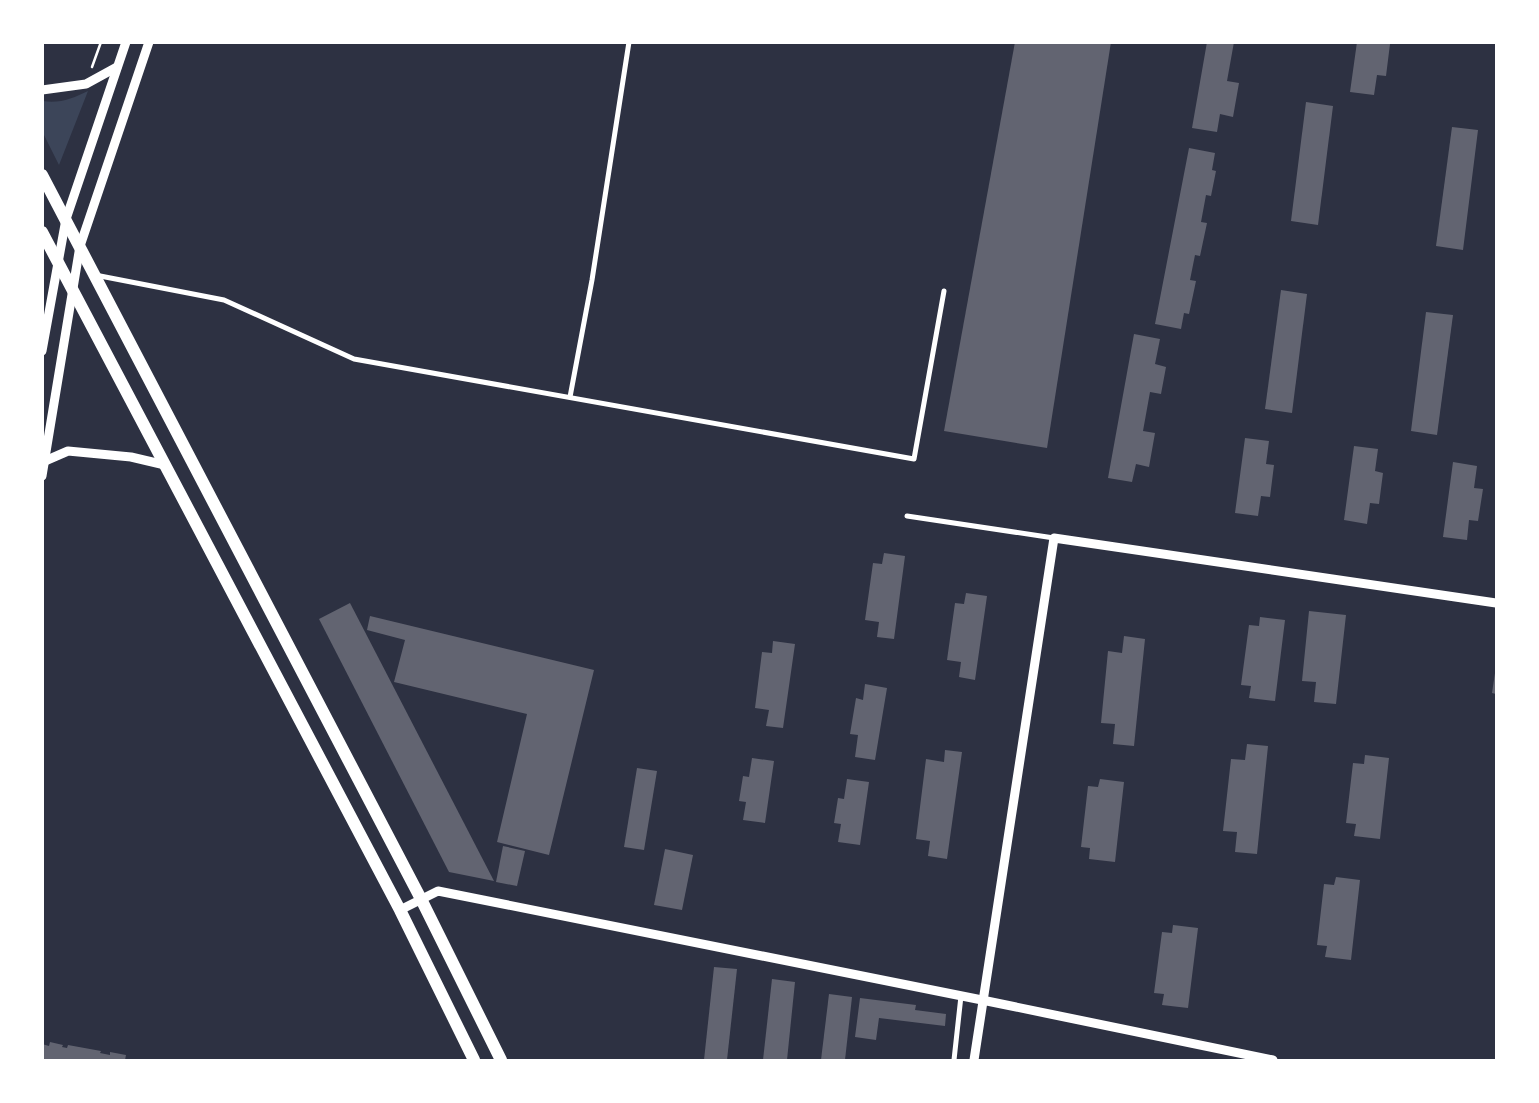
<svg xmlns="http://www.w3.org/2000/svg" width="1539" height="1103" viewBox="0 0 1539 1103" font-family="Manrope,sans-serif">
<rect width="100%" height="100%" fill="#2d3142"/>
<path fill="#3c4559" d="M88,91l-29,74 -16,-32v-32c16,3 31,-3 45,-10z"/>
<g fill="#626471">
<polygon points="1015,42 1111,42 1047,448 944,431"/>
<polygon points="1207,42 1234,42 1227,81 1239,83 1233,117 1220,114 1217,132 1192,128"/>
<polygon points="1357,42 1390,44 1386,76 1377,75 1374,95 1350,92"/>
<polygon points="1306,102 1333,106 1318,225 1291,221"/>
<polygon points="1452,127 1478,130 1463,250 1436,246"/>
<polygon points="1189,148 1215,153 1212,170 1216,171 1211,196 1206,195 1201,222 1207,223 1200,256 1195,255 1190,280 1196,281 1189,314 1184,313 1181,329 1155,324"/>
<polygon points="1281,290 1307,294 1292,413 1265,409"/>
<polygon points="1426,312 1453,315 1437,435 1411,431"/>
<polygon points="1134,334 1160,339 1155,364 1166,367 1161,394 1150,392 1143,431 1155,433 1149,467 1136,464 1132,482 1108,478"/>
<polygon points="1245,438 1269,441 1266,464 1274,465 1270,497 1261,496 1258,516 1235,513"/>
<polygon points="1354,446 1378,449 1375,471 1383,473 1379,504 1370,503 1367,524 1344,520"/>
<polygon points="1453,462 1477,466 1474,488 1483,489 1478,521 1469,520 1467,540 1443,537"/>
<polygon points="884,553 905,556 894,639 877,637 879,622 865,620 873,563 882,564"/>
<polygon points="966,593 987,596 975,680 959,677 961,662 947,660 955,603 964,604"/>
<polygon points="350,603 494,881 449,872 319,619"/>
<polygon points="1309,611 1346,615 1336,704 1314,702 1316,682 1302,681"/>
<polygon points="370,616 594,670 549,855 497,842 527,714 394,682 405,640 367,630"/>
<polygon points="1260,617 1285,620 1275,701 1249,698 1251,686 1241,685 1249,625 1259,626"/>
<polygon points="1124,636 1145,639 1134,746 1113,744 1115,724 1101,723 1108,651 1122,653"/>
<polygon points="773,641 795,644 783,728 766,726 769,710 755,708 762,652 772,653"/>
<polygon points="1495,673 1496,673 1496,694 1492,693"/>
<polygon points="865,684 887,688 875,760 855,757 858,735 850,734 856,698 863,700"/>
<polygon points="1247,744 1268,746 1257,854 1235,852 1237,832 1223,831 1231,759 1245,760"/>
<polygon points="945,750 962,752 947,859 928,856 930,841 916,839 926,759 944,762"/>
<polygon points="1365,755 1389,758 1380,839 1354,836 1356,824 1346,823 1353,763 1364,764"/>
<polygon points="752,758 774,761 765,823 743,820 746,802 739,801 743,776 749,777"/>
<polygon points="637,768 657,771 644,850 624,847"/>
<polygon points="847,779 869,782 860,845 838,842 841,824 834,823 838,798 844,799"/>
<polygon points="1100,779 1124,782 1115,862 1089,859 1090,848 1081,847 1088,786 1098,787"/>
<polygon points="503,846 525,851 517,886 496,882"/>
<polygon points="665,849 693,855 682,910 654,905"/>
<polygon points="1336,877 1360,880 1351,960 1325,957 1327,946 1317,945 1324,884 1334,885"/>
<polygon points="1173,925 1198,928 1188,1008 1162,1005 1164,994 1154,993 1162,932 1172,933"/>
<polygon points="714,967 737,969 727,1060 704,1060"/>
<polygon points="772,979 795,982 787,1060 763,1060"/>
<polygon points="829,994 852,997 845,1060 821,1060"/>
<polygon points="860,998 916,1005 915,1010 946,1014 945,1026 879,1018 876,1040 855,1037"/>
<polygon points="50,1042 63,1045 62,1047 67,1048 68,1045 101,1051 100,1053 110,1055 110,1052 126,1055 125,1060 42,1060 42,1044 49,1046"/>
</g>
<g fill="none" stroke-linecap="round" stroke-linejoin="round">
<g stroke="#fff" stroke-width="2.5">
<polyline points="42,43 43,42"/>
<polyline points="92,67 101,42"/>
</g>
<g stroke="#fff" stroke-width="5">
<polyline points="95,275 224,300 354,359 914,459 944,291"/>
<polyline points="570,397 592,280 629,42"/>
<polyline points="907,516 1054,538"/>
<polyline points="954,1060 961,996"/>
</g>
<g stroke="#fff" stroke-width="9">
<polyline points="42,90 86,84 117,67"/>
<polyline points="42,351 66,219 126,42"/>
<polyline points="45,461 68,451 131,457 165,465"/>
<polyline points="42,476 80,246 149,42"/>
<polyline points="400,910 438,891 982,1000 1273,1060"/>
<polyline points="974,1060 1054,538 1496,603"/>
</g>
<g stroke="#fff" stroke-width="12">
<polyline points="42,175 421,899 501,1060"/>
<polyline points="42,232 400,910 474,1060"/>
</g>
</g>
<rect width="1539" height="1103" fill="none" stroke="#ffffff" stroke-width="88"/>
</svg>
